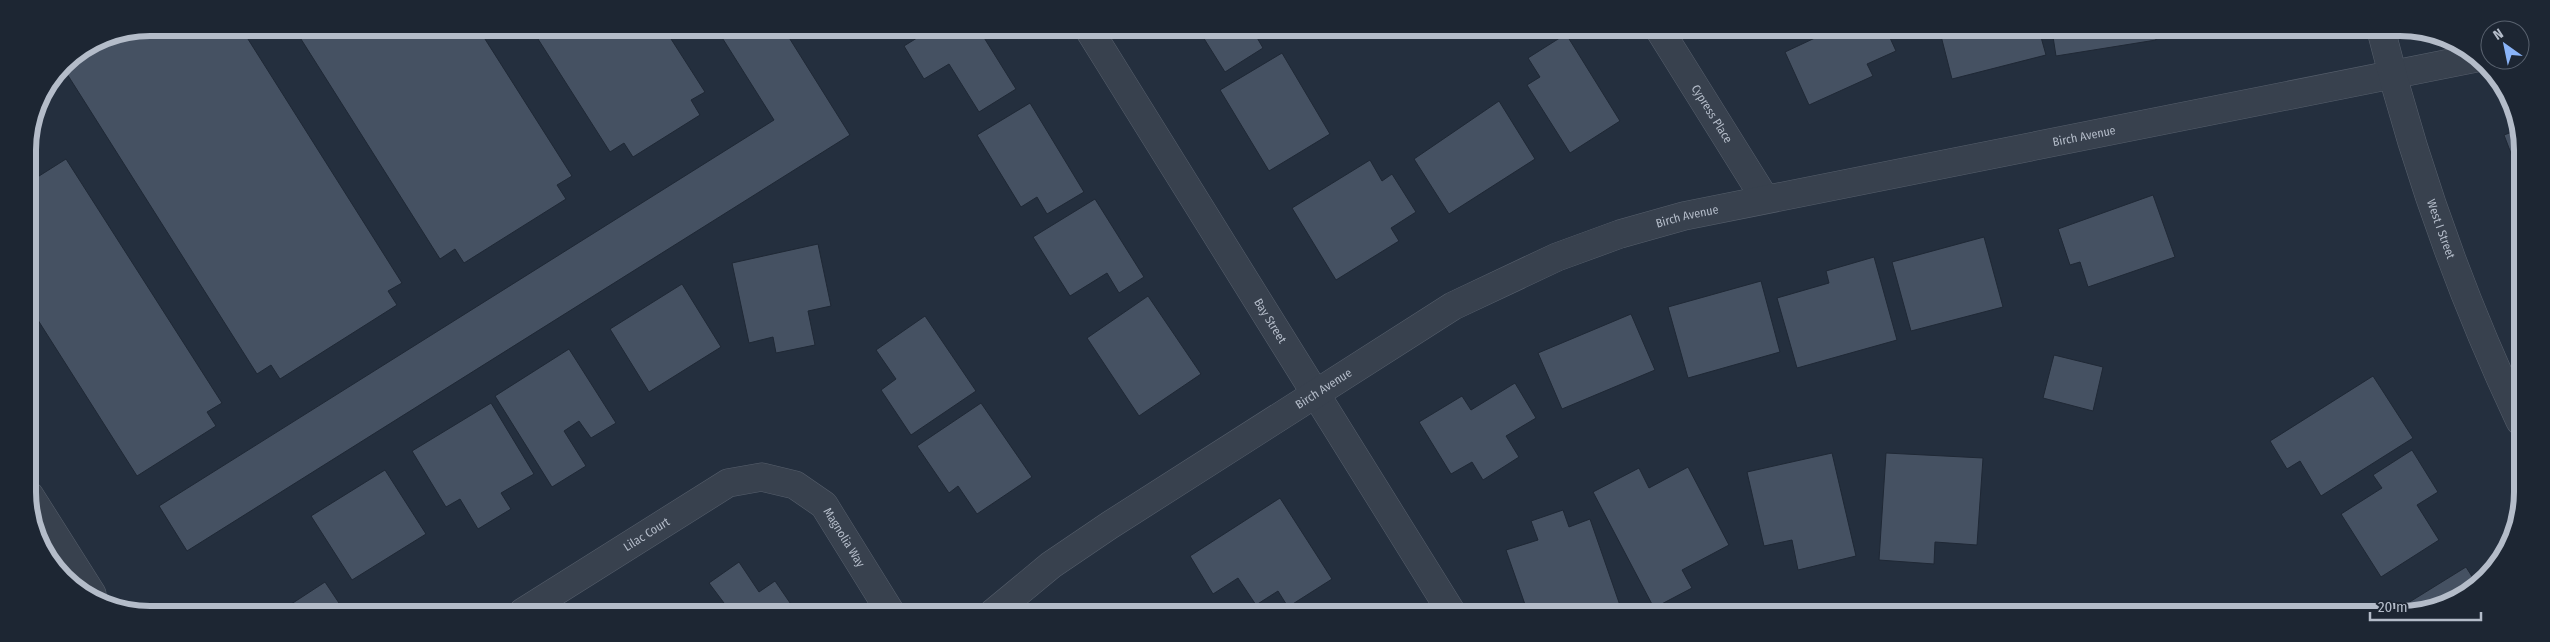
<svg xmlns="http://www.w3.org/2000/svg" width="2550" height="642" viewBox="0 0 2550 642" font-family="'Fira Sans Condensed',sans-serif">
<rect width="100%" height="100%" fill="#242f3e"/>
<g fill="#455162" stroke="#1f2835">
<polygon points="150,28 241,28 402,283 388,291 397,305 280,379 271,365 257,374 62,66 103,37"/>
<polygon points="294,28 478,28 572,176 557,185 566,199 464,263 455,249 440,259"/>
<polygon points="531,28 664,28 705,92 691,100 700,115 633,157 624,143 610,152"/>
<polygon points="716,28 783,28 850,135 187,551 159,506 774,120"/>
<polygon points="933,28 978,28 1016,89 979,112 949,64 924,79 904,46"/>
<polygon points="1178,29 1197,29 1183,37"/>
<polygon points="1198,29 1252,29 1263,48 1225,72"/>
<polygon points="1476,29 1496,29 1482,37"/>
<polygon points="1813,29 1886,29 1896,51 1867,64 1873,76 1809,105 1785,52 1817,37"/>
<polygon points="1950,29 2039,30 2046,55 1952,79 1940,32"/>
<polygon points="2052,30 2154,30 2156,40 2056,56"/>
<polygon points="1566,34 1620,121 1570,153 1527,85 1540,77 1528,58"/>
<polygon points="1282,53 1330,134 1269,171 1220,90"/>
<polygon points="1499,101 1535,159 1449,214 1414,159"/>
<polygon points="1030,103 1084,192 1047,214 1037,197 1021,207 977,135"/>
<polygon points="2520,129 2520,177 2504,135"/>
<polygon points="66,159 222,403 207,412 216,426 137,476 29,306 28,183"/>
<polygon points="1370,160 1382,181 1392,174 1416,212 1391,228 1399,241 1336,280 1292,208"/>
<polygon points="2153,195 2175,257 2088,287 2080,262 2070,265 2058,229"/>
<polygon points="1095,199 1144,277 1119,293 1107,273 1070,296 1033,237"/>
<polygon points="1984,237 2003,307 1911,331 1892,262"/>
<polygon points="818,244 831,306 808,311 815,345 776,353 773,337 749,343 732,263"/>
<polygon points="1874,257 1897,340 1797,368 1777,298 1829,283 1826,271"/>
<polygon points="1761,281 1780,352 1688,378 1668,307"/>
<polygon points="682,284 721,347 649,392 610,329"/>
<polygon points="1148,296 1201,374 1139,416 1087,338"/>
<polygon points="1631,314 1655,370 1562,409 1538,353"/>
<polygon points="925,316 976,391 911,435 881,390 896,379 876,350"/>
<polygon points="569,349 616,423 591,438 579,421 564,431 586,466 552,487 495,396"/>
<polygon points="2054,355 2103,367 2093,411 2043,398"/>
<polygon points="2373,376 2413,438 2321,496 2300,461 2287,469 2270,441"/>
<polygon points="1515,383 1536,418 1506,436 1519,457 1483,480 1472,462 1451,474 1419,422 1462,396 1471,410"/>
<polygon points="491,403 534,474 501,493 511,509 478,529 460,499 446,507 412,451"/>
<polygon points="981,403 1032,477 977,514 958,486 949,493 917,446"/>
<polygon points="2412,450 2438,492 2417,505 2439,540 2381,577 2341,514 2382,488 2373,475"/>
<polygon points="1832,453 1856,556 1798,570 1792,540 1764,546 1747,472"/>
<polygon points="1886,453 1983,458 1977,545 1935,542 1934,564 1879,560"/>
<polygon points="1688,467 1729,545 1682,570 1692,588 1654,608 1593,492 1639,468 1649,488"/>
<polygon points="385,470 426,534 352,580 311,516"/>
<polygon points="1280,498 1332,579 1288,607 1278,591 1256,605 1238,578 1213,594 1190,556"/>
<polygon points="1563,510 1569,527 1590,519 1623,614 1528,613 1506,550 1538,540 1531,521"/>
<polygon points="739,562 759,592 775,581 797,613 710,613 724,603 709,583"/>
<polygon points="2466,567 2478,586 2447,605 2408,614 2397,614 2395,611"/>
<polygon points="325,582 345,612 279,612"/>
<polygon points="670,605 675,613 658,613"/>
<polygon points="1313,605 1318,613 1300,613"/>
</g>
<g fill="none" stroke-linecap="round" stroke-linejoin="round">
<defs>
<g id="minor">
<path id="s1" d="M1088,28l364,585"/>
<path id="s2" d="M1659,29l106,170"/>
<path id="s3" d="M523,612l205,-129 34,-6 33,8 29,20 67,108"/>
<path id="s4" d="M993,613l58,-48 59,-40 343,-219 104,-49 63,-23 64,-18 792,-158"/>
</g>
<g id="tertiary">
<path id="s5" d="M2381,30c33,134 80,266 139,391"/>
<polyline points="30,496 92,594"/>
</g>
</defs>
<use href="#minor" stroke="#565f6c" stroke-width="29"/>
<use href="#tertiary" stroke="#565f6c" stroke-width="29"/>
<use href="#minor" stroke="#38414e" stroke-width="28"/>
<use href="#tertiary" stroke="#38414e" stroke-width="28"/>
</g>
<g text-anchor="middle" stroke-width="4.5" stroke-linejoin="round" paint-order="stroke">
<g font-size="12" fill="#b4bcc9" stroke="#1d2633">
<text dy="4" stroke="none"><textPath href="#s2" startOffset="100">Cypress Place</textPath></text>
<text dy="4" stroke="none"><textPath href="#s4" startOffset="1210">Birch Avenue</textPath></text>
<text dy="4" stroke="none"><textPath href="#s4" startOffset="805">Birch Avenue</textPath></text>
<text dy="4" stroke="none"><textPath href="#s5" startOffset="208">West I Street</textPath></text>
<text dy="4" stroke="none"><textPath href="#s1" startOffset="345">Bay Street</textPath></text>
<text dy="4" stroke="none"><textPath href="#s4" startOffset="400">Birch Avenue</textPath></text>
<text dy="4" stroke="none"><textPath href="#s3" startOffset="146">Lilac Court</textPath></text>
<text dy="4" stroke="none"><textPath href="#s3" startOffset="384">Magnolia Way</textPath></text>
</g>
</g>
<path d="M0 0H2550V642H0ZM150 36H2400A114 114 0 0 1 2514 150V492A114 114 0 0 1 2400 606H150A114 114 0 0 1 36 492V150A114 114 0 0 1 150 36Z" fill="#1d2633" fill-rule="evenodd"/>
<path fill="none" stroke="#b4bcc9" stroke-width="6" d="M150 36H2400A114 114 0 0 1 2514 150V492A114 114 0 0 1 2400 606H150A114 114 0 0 1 36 492V150A114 114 0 0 1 150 36Z"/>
<g transform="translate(2505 45) rotate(327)"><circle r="24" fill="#1d2633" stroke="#59626f"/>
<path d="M0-4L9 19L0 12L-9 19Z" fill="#8ab4f8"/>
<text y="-8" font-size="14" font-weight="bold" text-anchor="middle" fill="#b4bcc9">N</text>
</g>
<path d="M2370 612v8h111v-8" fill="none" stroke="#b4bcc9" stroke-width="2.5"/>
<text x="2378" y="612" font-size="15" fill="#b4bcc9" stroke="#1d2633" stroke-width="4" paint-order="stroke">20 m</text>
</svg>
